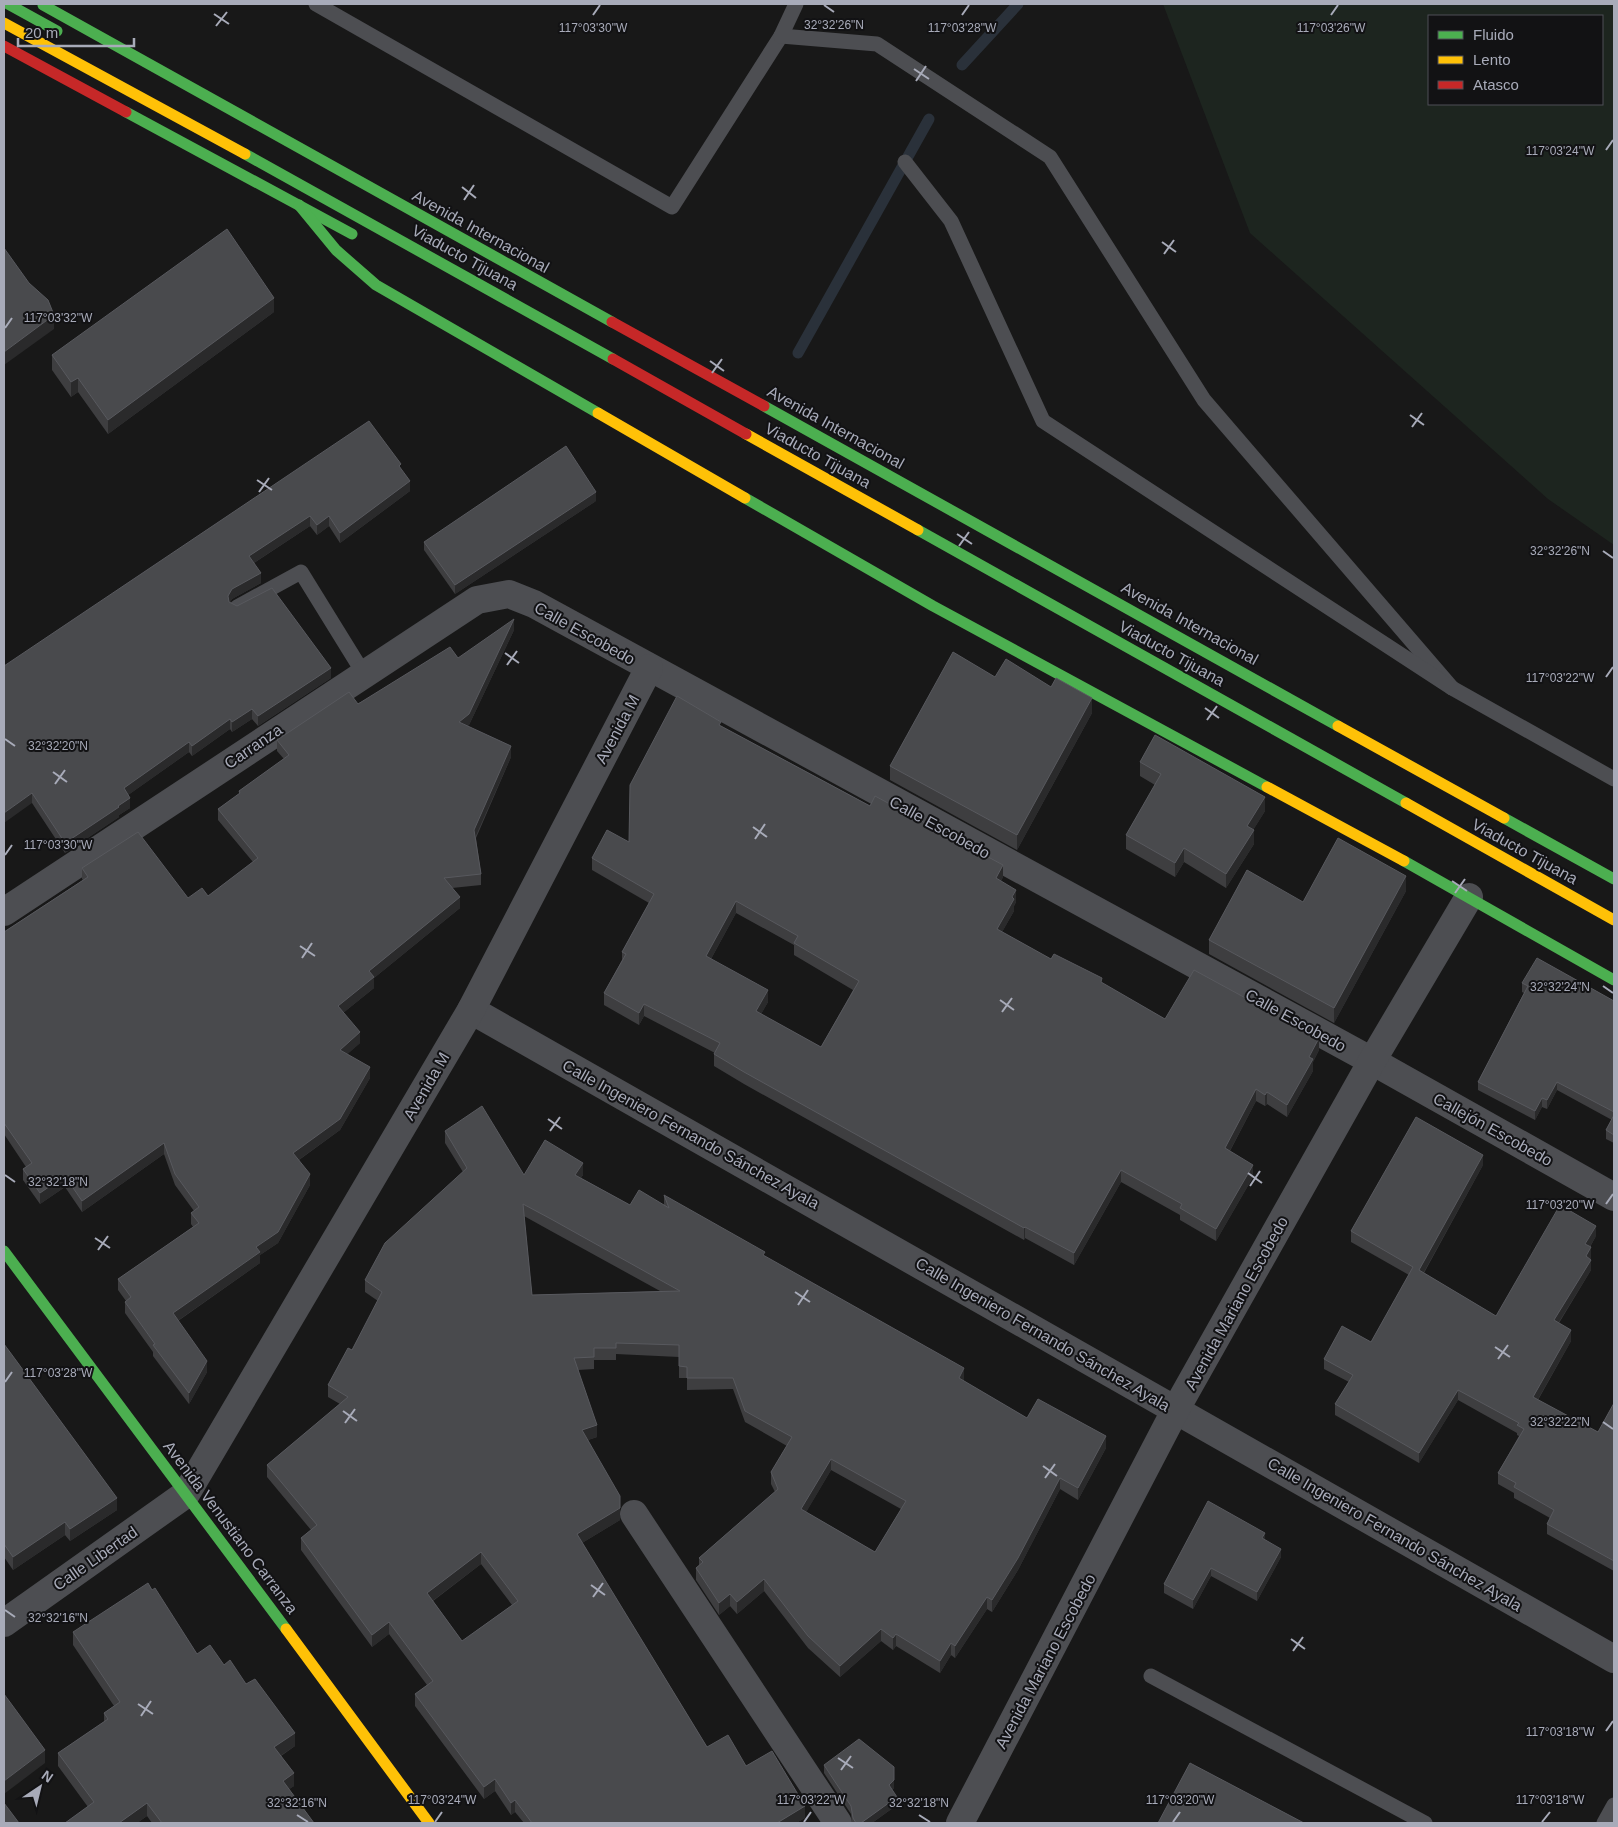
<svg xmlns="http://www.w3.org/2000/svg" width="1618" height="1827" viewBox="0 0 1618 1827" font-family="Helvetica,sans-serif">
<rect width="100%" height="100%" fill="#181818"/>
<path fill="#1d251f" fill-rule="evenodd" d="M1163,4h451v541l-66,-46 -298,-266zM1429,16h173v88h-173z"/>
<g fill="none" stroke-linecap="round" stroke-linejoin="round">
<g stroke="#2a313a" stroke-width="11">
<polyline points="962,65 1018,4"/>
<polyline points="798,353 929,119"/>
</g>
<g stroke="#4d4e52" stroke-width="15">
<polyline points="316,4 672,207 781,36"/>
<polyline points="796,4 781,36 877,44 1050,157 1204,400 1452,688"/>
<polyline points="905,162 951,221 1043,421 1452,688 1614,779"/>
<polyline points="237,607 301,572 364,674"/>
<polyline points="1151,1676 1425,1823"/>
<polyline points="1604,1823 1614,1805"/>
</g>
<g stroke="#4d4e52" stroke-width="28">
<polyline points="4,912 477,600 509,594 534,604 1372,1061 1614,1197"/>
<polyline points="471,1010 1614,1659"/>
<polyline points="634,1514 838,1823"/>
<polyline points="4,1623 186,1494 471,1010 649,668"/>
<polyline points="960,1823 1176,1409 1372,1061 1469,897"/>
</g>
<g stroke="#4caf50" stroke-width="11">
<polyline points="8,4 57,31"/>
<polyline points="43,5 612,322"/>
<polyline points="126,112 352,234"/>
<polyline points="245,154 613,359"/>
<polyline points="299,205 336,250 376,285 598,413"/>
<polyline points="764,406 1338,726"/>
<polyline points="745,498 933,606 1267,787"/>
<polyline points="918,530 1406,803"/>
<polyline points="1504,818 1614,879"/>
<polyline points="1404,861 1614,980"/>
<polyline points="4,1251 286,1629"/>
</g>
<g stroke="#ffc107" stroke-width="11">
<polyline points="4,23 245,154"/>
<polyline points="598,413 745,498"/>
<polyline points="746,434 918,530"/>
<polyline points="1338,726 1504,818"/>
<polyline points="1267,787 1404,861"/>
<polyline points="1406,803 1614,920"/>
<polyline points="286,1629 429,1823"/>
</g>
<g stroke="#c62828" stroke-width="11">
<polyline points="4,46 126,112"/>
<polyline points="612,322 764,406"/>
<polyline points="613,359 746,434"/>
</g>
</g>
<g fill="#3e3e40" fill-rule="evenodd">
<polygon points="274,312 108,434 78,392 71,397 52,370 52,355"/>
<polygon points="401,469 410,491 340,543 329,526 317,535 310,526 254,563 261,583 232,599 230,602 331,678 258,726 252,719 232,732 230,729 192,756 189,752 128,795 130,808 119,815 119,817 65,853 32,803 4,666"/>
<polygon points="596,501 455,594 424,550 424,542"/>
<polygon points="514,630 469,725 467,726 511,757 476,838 481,874 481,885 452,888 460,908 374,978 374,988 343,1013 360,1043 347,1054 370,1078 340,1130 299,1160 310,1185 278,1243 260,1255 260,1263 178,1321 207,1372 189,1404 153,1356 153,1352 125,1313 125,1302 126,1301 118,1290 118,1279 193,1227 191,1224 191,1213 194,1211 175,1185 164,1154 82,1212 65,1187 40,1204 23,1180 23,1169 26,1167 4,1134 4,932 83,880 82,879 82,868 188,898 208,896 253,862 218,820 218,809 239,794 239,791 284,759 277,751 277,740 458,658"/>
<polygon points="995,677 1092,713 1017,850 890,780 890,766"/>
<path d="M721,726l282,151 -2,4 15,21 -2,4v5l-12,21 49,27 51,24 63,36 154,31 -6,12v9l-26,46 -20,-13 -2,2 -9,-5 -26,50 23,26 -37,64 -36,-21v-5l-59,-33 -47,83 -49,-27 -1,2 -280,-156 -30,-18v-12l1,-1 -71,-37 -5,9 -35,-20v-12l18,-33v-8l27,-49 -57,-33v-12l37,-16zM736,913l58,32v10l59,35 -32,57 -60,-33 7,-12 -57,-43z"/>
<polygon points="1140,762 1265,811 1253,830 1254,844 1226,888 1184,862 1175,877 1126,849 1126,835 1155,785 1140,776"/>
<polygon points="1406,891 1334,1023 1209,954 1209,940 1303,902"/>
<polygon points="1522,983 1614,1001 1614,1143 1606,1139 1606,1130 1612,1120 1557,1090 1547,1109 1542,1107 1535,1120 1478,1090 1478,1082 1524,993 1522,992"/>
<path d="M445,1131l79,44h59l-2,3 49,27h34v-10l300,185v1l63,37 79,30 -28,52 -18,-11 -42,81 -26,42 -5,-3 -32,49 -4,-3 -11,18 -44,-27 -3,4 -12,-9 -41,36 -32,-29 -44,-57 -27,23 -7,-8 -11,9 -23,-35v-12l3,-2v-8l76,-66 -4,-8v-12l16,-26 -42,-24 -12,-33 -46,1v-12h-8v-21l-63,-3v6h-22v9l-16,1 19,67 -9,3 32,80 -38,23 125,204 39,19 59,52 -9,5h-272l-9,-11 -4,3 -16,-24 -11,8 -69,-93v-12l12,-9 -38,-51 -17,13 -71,-97v-12l10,-8 -44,-53v-12l73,-61 -12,-7v-12l24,-35 26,-49 -13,-9v-12l98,-108 -18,-29zM524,1216l27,15 109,60 -128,4zM831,1470l70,39 -26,43 -69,-40zM481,1564l31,41 -50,36 -29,-40z"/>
<polygon points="1483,1165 1424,1273 1496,1316 1596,1236 1590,1247 1591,1270 1559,1323 1571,1341 1538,1400 1598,1432 1614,1403 1614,1571 1547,1534 1547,1524 1550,1518 1514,1498 1514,1493 1498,1484 1498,1473 1519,1436 1517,1435 1517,1433 1458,1400 1419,1463 1335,1415 1335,1404 1349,1382 1324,1369 1324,1359 1371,1342 1409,1275 1351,1242 1351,1231"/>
<polygon points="4,1344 117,1510 70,1541 65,1535 13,1570 4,1557"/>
<polygon points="1265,1540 1281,1557 1257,1601 1211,1576 1193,1609 1164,1593 1164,1584"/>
<polygon points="152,1590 197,1654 224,1665 246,1684 295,1746 281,1756 294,1786 289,1789 314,1823 152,1823 147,1816 137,1823 65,1823 88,1807 58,1766 58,1753 104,1722 104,1713 114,1706 73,1645 73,1632"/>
<polygon points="824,1765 894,1788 892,1790 897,1805 872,1823 852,1823 851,1814 824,1773"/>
</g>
<g fill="#2a2a2b">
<polygon points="274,298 274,312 108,434 108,420"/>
<polygon points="54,315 54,329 4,365 4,352"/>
<polygon points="78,378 78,392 71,397 71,382"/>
<polygon points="410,481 410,491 340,543 340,533"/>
<polygon points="596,492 596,501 455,594 455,585"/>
<polygon points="310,516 310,526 249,566 249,556"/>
<polygon points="329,516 329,526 317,535 317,525"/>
<polygon points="261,573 261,583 232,599 228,606 228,596 232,589"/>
<polygon points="514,619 514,630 469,725 459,733 459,722"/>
<polygon points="331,668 331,678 258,726 258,716"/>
<polygon points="1092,698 1092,713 1017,850 1017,835"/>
<polygon points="252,709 252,719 232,732 232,722"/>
<polygon points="230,719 230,729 192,756 192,746"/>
<polygon points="189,742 189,752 124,798 124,788"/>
<polygon points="511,746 511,757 474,840 474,830"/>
<polygon points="32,793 32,803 4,823 4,813"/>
<polygon points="1265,797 1265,811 1247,840 1247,826"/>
<polygon points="130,798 130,808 119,815 119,817 65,853 65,843"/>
<polygon points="1254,830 1254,844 1226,888 1226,874"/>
<polygon points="1184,848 1184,862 1175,877 1175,863"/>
<polygon points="1003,865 1003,877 996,890 996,878"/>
<polygon points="1406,876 1406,891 1334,1023 1334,1008"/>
<polygon points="1016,890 1016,902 1014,906 1014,911 997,941 997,929"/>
<polygon points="460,897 460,908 374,978 374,988 338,1017 338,1006 369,971"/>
<polygon points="736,901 736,913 706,968 706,956"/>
<polygon points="768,990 768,1002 756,1023 756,1011"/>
<polygon points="644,1004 644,1016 639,1025 639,1013"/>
<polygon points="360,1032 360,1043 340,1061 340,1050"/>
<polygon points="1319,1038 1319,1050 1313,1062 1313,1071 1287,1117 1287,1105 1309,1057"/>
<polygon points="370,1067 370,1078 340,1130 293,1164 293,1153"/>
<polygon points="1557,1082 1557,1090 1547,1109 1547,1100"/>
<polygon points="1256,1089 1256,1101 1225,1160 1225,1148"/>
<polygon points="1267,1092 1267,1104 1265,1106 1265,1095"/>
<polygon points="1542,1098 1542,1107 1535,1120 1535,1111"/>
<polygon points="164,1143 164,1154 82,1212 82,1201"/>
<polygon points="1483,1155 1483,1165 1419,1281 1419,1270"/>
<polygon points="583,1163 583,1175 575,1186 575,1175"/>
<polygon points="1253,1165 1253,1177 1216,1241 1216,1229"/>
<polygon points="1121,1170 1121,1182 1074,1265 1074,1253"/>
<polygon points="310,1174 310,1185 278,1243 260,1255 260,1263 173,1324 173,1313 256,1247"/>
<polygon points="65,1176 65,1187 40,1204 40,1193"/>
<polygon points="1596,1226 1596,1236 1585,1255 1585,1244"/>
<polygon points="1025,1227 1025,1238 1024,1240 1024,1228"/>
<polygon points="1591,1247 1591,1258 1586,1267 1586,1256"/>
<polygon points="1591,1260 1591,1270 1554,1330 1554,1320"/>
<polygon points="1571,1330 1571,1341 1533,1408 1533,1397"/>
<polygon points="207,1361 207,1372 189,1404 189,1393"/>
<polygon points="964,1368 964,1380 959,1390 959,1378"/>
<polygon points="1458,1390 1458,1400 1419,1463 1419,1453"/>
<polygon points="597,1425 597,1437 582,1442 582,1430"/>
<polygon points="1106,1436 1106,1448 1078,1500 1078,1488"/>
<polygon points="831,1459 831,1470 801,1521 801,1509"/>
<polygon points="1060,1478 1060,1489 1018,1570 992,1612 992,1600"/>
<polygon points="117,1498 117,1510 70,1541 70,1529"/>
<polygon points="620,1508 620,1520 577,1546 577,1534"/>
<polygon points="65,1522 65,1535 13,1570 13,1557"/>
<polygon points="1265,1533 1265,1541 1262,1538"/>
<polygon points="1281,1549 1281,1557 1257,1601 1257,1592"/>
<polygon points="481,1552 481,1564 427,1605 427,1593"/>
<polygon points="1211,1568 1211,1576 1193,1609 1193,1600"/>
<polygon points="764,1579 764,1591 737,1614 737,1602"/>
<polygon points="730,1594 730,1606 719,1615 719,1603"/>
<polygon points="987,1597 987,1609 955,1658 955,1646"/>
<polygon points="389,1622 389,1634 372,1647 372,1635"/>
<polygon points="881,1629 881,1641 840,1677 840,1666"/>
<polygon points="896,1634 896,1646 893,1650 893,1638"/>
<polygon points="951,1643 951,1655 940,1673 940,1661"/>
<polygon points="295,1733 295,1746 274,1760 274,1747"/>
<polygon points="45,1750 45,1763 4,1794 4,1781"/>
<polygon points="294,1773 294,1786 283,1794 283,1781"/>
<polygon points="495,1779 495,1791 484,1799 484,1787"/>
<polygon points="894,1780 894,1788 889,1794 889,1785"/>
<polygon points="897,1797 897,1805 872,1823 861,1823"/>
<polygon points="515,1800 515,1812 511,1815 511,1803"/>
<polygon points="147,1803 147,1816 137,1823 119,1823"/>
<polygon points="805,1806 805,1818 796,1823 777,1823"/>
</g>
<g fill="#494a4d" stroke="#58595e" fill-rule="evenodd">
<polygon points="227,229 274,298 108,420 78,378 71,382 52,355"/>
<polygon points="4,248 29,283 48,300 54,315 4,352"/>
<polygon points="369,421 401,464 399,466 410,481 340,533 329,516 317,525 310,516 249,556 261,573 232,589 228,596 229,602 237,606 272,588 331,668 258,716 252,709 232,722 230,719 192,746 189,742 124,788 130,798 118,806 119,807 65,843 32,793 4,813 4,666"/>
<polygon points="566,446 596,492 455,585 424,542"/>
<polygon points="514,619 469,714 459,722 511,746 474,830 481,874 444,878 460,897 369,971 374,977 338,1006 360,1032 340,1050 370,1067 340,1119 293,1153 310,1174 278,1232 256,1247 260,1252 173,1313 207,1361 189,1393 153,1345 155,1344 125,1302 131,1297 118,1279 199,1223 191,1213 199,1207 175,1174 164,1143 82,1201 65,1176 40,1193 23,1169 32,1163 4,1123 4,932 88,877 82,868 138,832 188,898 202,888 208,896 258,858 218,809 240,793 239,791 289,755 277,740 349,692 358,704 450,647 458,658"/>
<polygon points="953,652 995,677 1006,659 1051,687 1056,678 1092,698 1017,835 890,766"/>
<path d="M677,696l44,26 -2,3 151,81 5,-10 128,69 -7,13 20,12 -4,7 2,2 -17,30 54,30 3,-5 48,24 -1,4 64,37 29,-49 125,68 -10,19 4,2 -26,46 -20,-13 -2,3 -9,-6 -31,59 28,17 -37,64 -36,-21 2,-4 -61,-34 -47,83 -49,-26 -1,1 -280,-156 -30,-18 6,-11 -76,-39 -5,9 -35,-20 22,-39 -4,-2 32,-58 -62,-36 15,-28 22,12 1,-57zM736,901l62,35 -4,7 65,38 -38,66 -65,-36 12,-21 -62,-34z"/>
<polygon points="1155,735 1265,797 1247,826 1254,830 1226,874 1184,848 1175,863 1126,835 1161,774 1140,762"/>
<polygon points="1338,838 1406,876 1334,1008 1209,940 1247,870 1303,902"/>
<polygon points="1537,958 1614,1001 1614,1112 1557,1082 1547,1100 1542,1098 1535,1111 1478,1082 1528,986 1522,983"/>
<path d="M482,1106l42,69 21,-35 38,23 -8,12 55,30 9,-15 30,18 -5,-13 101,57 -2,3 201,113 -5,10 68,40 11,-19 68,37 -28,52 -18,-10 -42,80 -26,42 -5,-3 -32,49 -4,-3 -11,18 -44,-27 -3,4 -12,-9 -41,37 -32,-30 -44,-57 -27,23 -7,-8 -11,9 -23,-35 7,-6 -4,-4 79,-69 -7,-17 21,-35 -47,-26 -12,-33h-46v-11l-8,-1v-21l-63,-2v5h-22v9l-20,1 23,67 -15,5 38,66v12l-43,26 130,213 21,-12 18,31 26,-15 33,55 -28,17h-245l-17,-23 -4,3 -16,-24 -11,8 -69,-93 18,-13 -44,-59 -17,13 -71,-97 16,-13 -50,-60 81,-68 -20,-12 20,-37 4,2 30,-58 -17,-12 20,-37 82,-75 -22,-37zM523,1204l28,15 129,72 -148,4zM831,1459l75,42 -31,51 -74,-43zM481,1552l37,49 -56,40 -35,-48z"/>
<polygon points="1614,1115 1614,1135 1606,1130"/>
<polygon points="1416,1117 1483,1155 1419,1270 1496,1316 1560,1205 1596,1226 1585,1244 1591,1247 1586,1256 1591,1260 1554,1320 1571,1330 1533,1397 1598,1432 1614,1403 1614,1561 1547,1524 1554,1510 1514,1487 1516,1483 1498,1473 1524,1429 1517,1425 1519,1423 1458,1390 1419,1453 1335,1404 1353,1375 1324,1359 1342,1326 1371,1342 1413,1267 1351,1231"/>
<polygon points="4,1344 117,1498 70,1529 65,1522 13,1557 4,1544"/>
<polygon points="1208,1501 1265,1533 1262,1538 1281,1549 1257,1592 1211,1568 1193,1600 1164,1584"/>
<polygon points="148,1583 152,1590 155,1588 197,1654 210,1645 224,1665 230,1660 246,1684 255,1679 295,1733 274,1747 294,1773 283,1781 314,1823 162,1823 147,1803 119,1823 65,1823 94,1802 58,1753 108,1719 104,1713 120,1702 73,1632"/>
<polygon points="4,1694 45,1750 4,1781"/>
<polygon points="859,1739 894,1767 894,1780 889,1785 897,1797 861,1823 856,1823 853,1818 851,1806 824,1765"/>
<polygon points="1190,1763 1304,1823 1158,1823"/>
<polygon points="4,1803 19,1823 4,1823"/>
</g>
<path fill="none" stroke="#a8abb9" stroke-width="2" d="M824,5l10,7M214,14l15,10M593,15l7,-10M962,15l7,-10M1331,15l7,-10M216,26l11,-14M914,69l15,10M916,81l10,-15M1606,150l7,-10M462,187l14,11M464,200l10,-15M1162,242l14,10M1164,254l10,-14M5,328l7,-10M710,361l14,10M712,373l10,-14M1410,415l14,10M1412,427l10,-14M257,480l15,10M259,492l10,-14M957,534l15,10M959,546l10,-14M1603,551l10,7M505,653l14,10M507,665l10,-14M1606,677l7,-10M1205,708l14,10M1207,720l10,-14M5,739l10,7M53,772l14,10M55,784l10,-14M753,827l14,10M755,839l10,-15M5,855l7,-10M1452,881l15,10M1455,893l10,-14M300,946l15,10M302,958l10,-15M1603,986l10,7M1000,1000l14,10M1002,1012l10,-14M548,1119l14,10M550,1131l10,-14M1248,1173l14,10M5,1175l10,7M1250,1186l10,-15M1606,1204l7,-10M95,1238l15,10M98,1250l10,-14M795,1292l15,10M798,1305l10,-15M1495,1347l15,10M1498,1359l10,-14M5,1382l7,-10M343,1411l14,10M1603,1422l10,7M345,1423l10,-14M1043,1466l14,10M1045,1478l10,-14M591,1585l14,10M593,1597l10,-14M5,1610l10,7M1291,1639l14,10M1293,1651l10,-14M138,1704l15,10M141,1716l10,-15M1606,1731l7,-10M838,1758l15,10M841,1770l10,-14M297,1815l11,7M919,1815l11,7M435,1822l7,-10M804,1822l7,-10M1173,1822l7,-10M1542,1822l8,-10"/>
<g text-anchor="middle" stroke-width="4" stroke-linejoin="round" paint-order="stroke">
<g font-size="16" fill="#a8abb9" stroke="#121214">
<text transform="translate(481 231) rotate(29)" y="6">Avenida Internacional</text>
<text transform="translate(465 257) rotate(29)" y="6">Viaducto Tijuana</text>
<text transform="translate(836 427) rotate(29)" y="6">Avenida Internacional</text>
<text transform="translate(818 455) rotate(29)" y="6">Viaducto Tijuana</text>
<text transform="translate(1190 623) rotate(29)" y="6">Avenida Internacional</text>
<text transform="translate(585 633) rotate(29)" y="6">Calle Escobedo</text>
<text transform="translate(1172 653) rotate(29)" y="6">Viaducto Tijuana</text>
<text transform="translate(617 729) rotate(-62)" y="6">Avenida M</text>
<text transform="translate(253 746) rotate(-34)" y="6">Carranza</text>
<text transform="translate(940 827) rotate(29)" y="6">Calle Escobedo</text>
<text transform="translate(1525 851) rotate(29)" y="6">Viaducto Tijuana</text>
<text transform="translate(1296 1020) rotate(29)" y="6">Calle Escobedo</text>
<text transform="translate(426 1086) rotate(-60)" y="6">Avenida M</text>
<text transform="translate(1493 1129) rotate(29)" y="6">Callejón Escobedo</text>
<text transform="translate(691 1134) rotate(29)" y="6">Calle Ingeniero Fernando Sánchez Ayala</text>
<text transform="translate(1236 1303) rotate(-61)" y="6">Avenida Mariano Escobedo</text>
<text transform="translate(1043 1334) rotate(30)" y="6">Calle Ingeniero Fernando Sánchez Ayala</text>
<text transform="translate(231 1527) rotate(53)" y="6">Avenida Venustiano Carranza</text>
<text transform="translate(1395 1534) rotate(30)" y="6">Calle Ingeniero Fernando Sánchez Ayala</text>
<text transform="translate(95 1558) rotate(-35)" y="6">Calle Libertad</text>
<text transform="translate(1045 1661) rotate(-62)" y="6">Avenida Mariano Escobedo</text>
</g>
</g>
<g font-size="12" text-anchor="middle" fill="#a8abb9" stroke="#121214" stroke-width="4" stroke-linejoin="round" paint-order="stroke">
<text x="834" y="29">32°32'26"N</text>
<text x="593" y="32">117°03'30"W</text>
<text x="962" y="32">117°03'28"W</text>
<text x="1331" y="32">117°03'26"W</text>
<text x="1560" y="155">117°03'24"W</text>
<text x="58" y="322">117°03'32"W</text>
<text x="1560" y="555">32°32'26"N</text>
<text x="1560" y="682">117°03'22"W</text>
<text x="58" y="750">32°32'20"N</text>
<text x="58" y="849">117°03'30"W</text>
<text x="1560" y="991">32°32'24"N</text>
<text x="58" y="1186">32°32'18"N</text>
<text x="1560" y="1209">117°03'20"W</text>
<text x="58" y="1377">117°03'28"W</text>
<text x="1560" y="1426">32°32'22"N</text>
<text x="58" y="1622">32°32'16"N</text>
<text x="1560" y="1736">117°03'18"W</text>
<text x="442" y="1804">117°03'24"W</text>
<text x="811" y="1804">117°03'22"W</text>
<text x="1180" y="1804">117°03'20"W</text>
<text x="1550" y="1804">117°03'18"W</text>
<text x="297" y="1807">32°32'16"N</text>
<text x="919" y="1807">32°32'18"N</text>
</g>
<rect width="1618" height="1827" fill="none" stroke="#a8abb9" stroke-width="10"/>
<rect x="1428" y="15" width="175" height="90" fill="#121214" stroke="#4e4f56"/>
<rect x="1438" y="31" width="25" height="8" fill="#4caf50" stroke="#4e4f56"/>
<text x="1473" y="40" font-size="15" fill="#a8abb9">Fluido</text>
<rect x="1438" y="56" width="25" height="8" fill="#ffc107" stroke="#4e4f56"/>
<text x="1473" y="65" font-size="15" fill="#a8abb9">Lento</text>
<rect x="1438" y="81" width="25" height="8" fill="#c62828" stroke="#4e4f56"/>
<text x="1473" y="90" font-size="15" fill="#a8abb9">Atasco</text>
<g transform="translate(40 1787) rotate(35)" stroke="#121214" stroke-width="4" paint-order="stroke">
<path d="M0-4L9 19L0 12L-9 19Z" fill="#a8abb9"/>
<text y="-8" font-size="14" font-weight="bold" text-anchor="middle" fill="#a8abb9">N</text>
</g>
<path d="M18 38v8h116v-8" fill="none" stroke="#a8abb9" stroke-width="2.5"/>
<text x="25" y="38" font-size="15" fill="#a8abb9" stroke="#121214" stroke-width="4" paint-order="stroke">20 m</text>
</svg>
